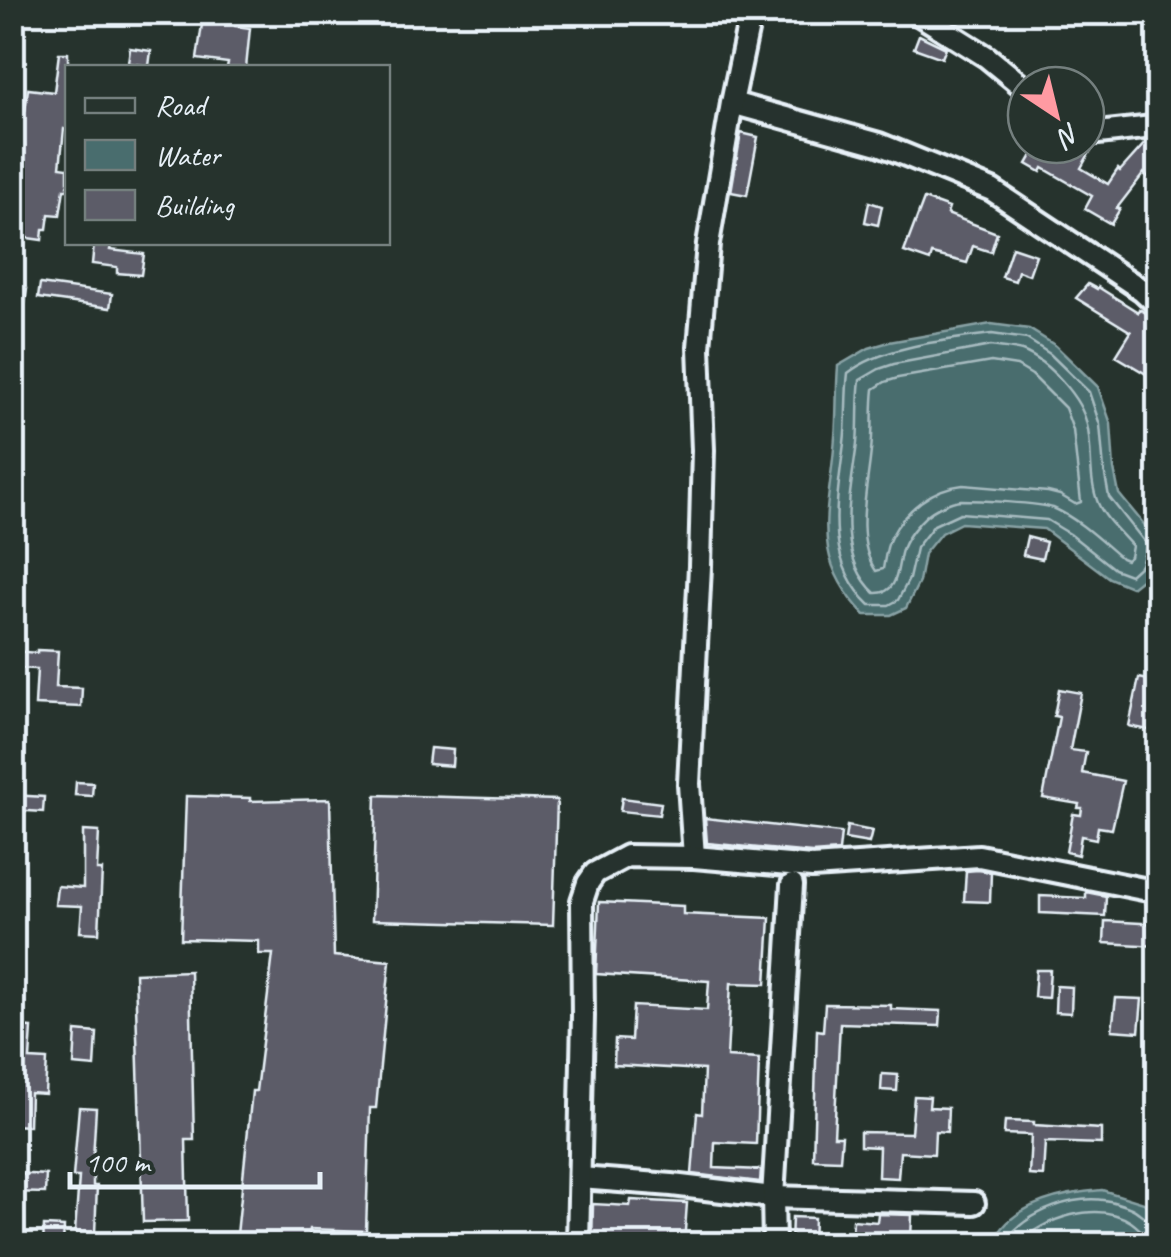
<svg xmlns="http://www.w3.org/2000/svg" width="1171" height="1257" viewBox="0 0 1171 1257" font-family="Caveat,sans-serif">
<rect width="100%" height="100%" fill="#26332d"/>
<filter id="ink" filterUnits="userSpaceOnUse"><feTurbulence type="fractalNoise" baseFrequency=".01" numOctaves="2"/><feDisplacementMap in="SourceGraphic" scale="20" xChannelSelector="R" yChannelSelector="G"/><feConvolveMatrix kernelMatrix="1 2 1 2 8 2 1 2 1" color-interpolation-filters="sRGB"/></filter>
<g filter="url(#ink)">
<g fill="#496d6e" stroke="#89a2a5" stroke-width="2.5">
<path d="M991,324l38,5 27,17 42,41 13,37 3,45 5,25 38,46 -6,31 -20,16 -22,-9 -65,-49 -83,-6 -20,10 -17,21 -5,28 -13,26 -15,7h-26c-58,-59 -35,-105 -30,-178 2,-23 1,-47 3,-71l31,-18 20,-6z"/>
<path d="M1102,1190l42,13 14,16v25h-165c17,-41 69,-51 109,-54z"/>
</g>
<g fill="none" stroke-linecap="round" stroke-linejoin="round">
<g stroke="#a8bcc1" stroke-width="2.5">
<path d="M992,334l35,5 23,15 39,38 11,33 4,45 5,27 38,48 -6,20 -11,10 -16,-6 -44,-35 -23,-14 -87,-7 -26,12 -18,23 -7,31 -11,21 -9,5h-19c-47,-44 -33,-105 -26,-162 3,-23 1,-46 4,-70 34,-27 100,-33 144,-39z"/>
<path d="M991,346c10,2 22,2 31,5 26,10 60,48 65,74 6,25 1,53 11,78 7,16 22,29 34,43l-2,11 -4,3 -5,-2c-20,-17 -44,-40 -68,-50 -13,-5 -77,-8 -92,-8 -11,1 -27,9 -35,16 -8,7 -19,21 -23,31 -7,17 -2,47 -28,46 -41,-38 -24,-101 -18,-150 2,-21 0,-42 3,-63l19,-11 15,-5z"/>
<path d="M991,362l26,4 15,9 33,33 8,22 8,72 -6,2 -15,-9 -12,-3 -85,-7c-31,3 -58,25 -72,52 -5,9 -6,21 -8,32l-7,2c-25,-36 -5,-93 -4,-134 1,-16 0,-31 2,-48l11,-7 13,-4z"/>
<path d="M1003,1244c23,-33 75,-53 114,-41 7,2 17,5 22,10 9,6 8,10 19,12"/>
<path d="M1018,1244c25,-26 80,-44 113,-22 11,8 13,14 27,15"/>
</g>
</g>
<g fill="#5c5c68" stroke="#e8f1f8" stroke-width="2.5">
<polygon points="203,17 235,20 235,26 250,28 246,68 227,68 228,63 197,59"/>
<polygon points="919,35 946,48 942,58 914,48"/>
<polygon points="130,48 151,51 149,66 128,63"/>
<polygon points="59,53 68,53 68,130 64,129 60,167 68,168 68,189 64,189 60,215 49,214 47,229 43,229 42,240 13,236 12,158 16,134 12,133 12,110 25,111 28,89 54,92"/>
<polygon points="741,133 758,137 747,195 731,192"/>
<polygon points="1147,141 1158,144 1158,186 1144,173 1117,208 1120,209 1111,224 1085,209 1092,196 1043,168 1041,172 1027,164 1038,145 1094,145 1081,168 1108,184 1118,169 1120,171"/>
<polygon points="924,199 949,208 947,214 997,233 991,252 973,246 967,263 932,254 930,261 904,252"/>
<polygon points="869,202 882,206 878,225 865,222"/>
<polygon points="94,244 111,245 110,250 144,254 141,275 117,273 117,267 92,264"/>
<polygon points="1012,247 1036,255 1029,275 1018,271 1015,281 1002,277"/>
<polygon points="40,284 112,294 110,308 38,298"/>
<polygon points="1088,284 1097,289 1098,287 1138,312 1139,309 1158,320 1158,381 1116,356 1131,332 1076,298"/>
<polygon points="12,287 27,289 24,310 12,308"/>
<polygon points="1027,537 1046,542 1042,559 1023,555"/>
<polygon points="37,650 58,651 56,687 82,688 81,707 35,705 37,669 13,668 14,651 37,653"/>
<polygon points="1139,678 1158,682 1158,732 1129,726"/>
<polygon points="1059,689 1081,693 1070,750 1086,752 1082,773 1123,781 1112,829 1098,827 1096,839 1081,836 1078,855 1066,852 1073,814 1081,815 1082,808 1078,808 1079,804 1043,798 1059,717 1054,716"/>
<polygon points="430,748 453,750 452,766 428,764"/>
<polygon points="76,782 93,783 92,796 75,795"/>
<polygon points="12,795 44,797 43,812 12,810"/>
<polygon points="376,795 557,800 553,925 372,920"/>
<polygon points="186,796 250,798 250,801 330,799 334,956 390,961 376,1108 370,1108 366,1231 310,1229 308,1244 236,1244 252,1091 256,1091 273,954 259,954 259,941 181,939"/>
<polygon points="622,798 661,803 659,815 620,811"/>
<polygon points="705,818 841,833 839,851 812,853 707,843"/>
<polygon points="847,826 872,831 869,843 845,839"/>
<polygon points="83,831 99,832 97,870 102,870 99,933 80,932 82,906 55,905 57,886 83,888"/>
<polygon points="978,870 991,872 990,902 964,901 966,871"/>
<polygon points="1086,892 1106,896 1105,916 1040,913 1040,896 1086,898"/>
<polygon points="599,902 683,906 683,914 770,918 766,984 731,983 727,1057 759,1059 756,1144 715,1142 714,1168 761,1170 760,1182 692,1174 697,1113 702,1114 704,1070 614,1065 615,1039 631,1040 633,1006 707,1010 709,981 596,974"/>
<polygon points="1105,921 1158,924 1158,946 1104,943"/>
<polygon points="1036,970 1050,970 1048,998 1034,997"/>
<polygon points="190,971 194,1140 186,1140 188,1221 143,1222 135,973"/>
<polygon points="1056,986 1072,987 1071,1013 1055,1012"/>
<polygon points="1116,998 1142,999 1139,1032 1112,1030"/>
<polygon points="825,1004 891,1005 891,1009 941,1011 940,1026 840,1023 834,1136 842,1136 840,1160 813,1159 817,1030 823,1031"/>
<polygon points="12,1027 32,1028 30,1059 47,1060 45,1094 30,1093 29,1126 12,1125 18,1045 12,1044"/>
<polygon points="76,1031 97,1033 95,1067 74,1065"/>
<polygon points="882,1074 898,1075 897,1091 881,1090"/>
<polygon points="914,1096 930,1097 929,1107 948,1108 947,1132 935,1131 934,1154 900,1152 898,1178 878,1177 879,1147 860,1146 860,1132 911,1133"/>
<polygon points="79,1107 96,1108 93,1159 93,1186 97,1186 95,1233 75,1232 79,1177 73,1177"/>
<polygon points="1005,1121 1034,1122 1034,1125 1101,1129 1101,1144 1045,1142 1043,1176 1029,1175 1031,1135 1004,1134"/>
<polygon points="12,1173 46,1175 45,1193 12,1192"/>
<polygon points="631,1200 687,1203 684,1244 592,1244 593,1204 630,1206"/>
<polygon points="878,1214 912,1215 911,1239 852,1236 853,1220 877,1222"/>
<polygon points="792,1217 814,1218 813,1244 791,1244"/>
<polygon points="44,1226 64,1227 63,1244 43,1244"/>
</g>
<g fill="none" stroke-linecap="round" stroke-linejoin="round">
<defs>
<g id="minor">
<polyline points="915,12 987,57 1026,89"/>
<polyline points="732,103 879,144 992,190 1142,290 1158,305"/>
<polyline points="1086,125 1098,133 1153,127 1158,131"/>
<polyline points="694,857 689,784 700,566 703,450 699,347 708,244 732,103 751,12"/>
<polyline points="580,1178 672,1185 773,1197 974,1203"/>
<polyline points="578,1244 583,1016 582,901 588,883 595,873 627,856 694,857 812,867 979,856 1158,892"/>
<polyline points="774,1244 773,1197 792,885"/>
</g>
</defs>
<use href="#minor" stroke="#e8f1f8" stroke-width="28"/>
<use href="#minor" stroke="#26332d" stroke-width="20"/>
</g>
</g>
<rect width="1171" height="1257" fill="none" stroke="#26332d" stroke-width="50"/>
<rect x="25" y="25" width="1121" height="1207" fill="none" stroke="#e8f1f8" stroke-width="4" filter="url(#ink)"/>
<rect x="65" y="65" width="325" height="180" fill="#26332d" stroke="#747f7e" stroke-width="2.5"/>
<rect x="85" y="98" width="50" height="15" fill="#26332d" stroke="#747f7e" stroke-width="2.5"/>
<text x="155" y="115" font-size="30" fill="#e8f1f8">Road</text>
<rect x="85" y="140" width="50" height="30" fill="#496d6e" stroke="#747f7e" stroke-width="2.5"/>
<text x="155" y="165" font-size="30" fill="#e8f1f8">Water</text>
<rect x="85" y="190" width="50" height="30" fill="#5c5c68" stroke="#747f7e" stroke-width="2.5"/>
<text x="155" y="215" font-size="30" fill="#e8f1f8">Building</text>
<g transform="translate(1056 115) rotate(145)"><circle r="48" fill="#26332d" stroke="#747f7e" stroke-width="2.5"/>
<path d="M0-8L18 38L0 25L-18 38Z" fill="#ff9aa2"/>
<text y="-15" font-size="28" font-weight="bold" text-anchor="middle" fill="#e8f1f8">N</text>
</g>
<path d="M70 1172v15h250v-15" fill="none" stroke="#e8f1f8" stroke-width="5"/>
<text x="85" y="1172" font-size="30" fill="#e8f1f8" stroke="#26332d" stroke-width="8" paint-order="stroke">100 m</text>
</svg>
